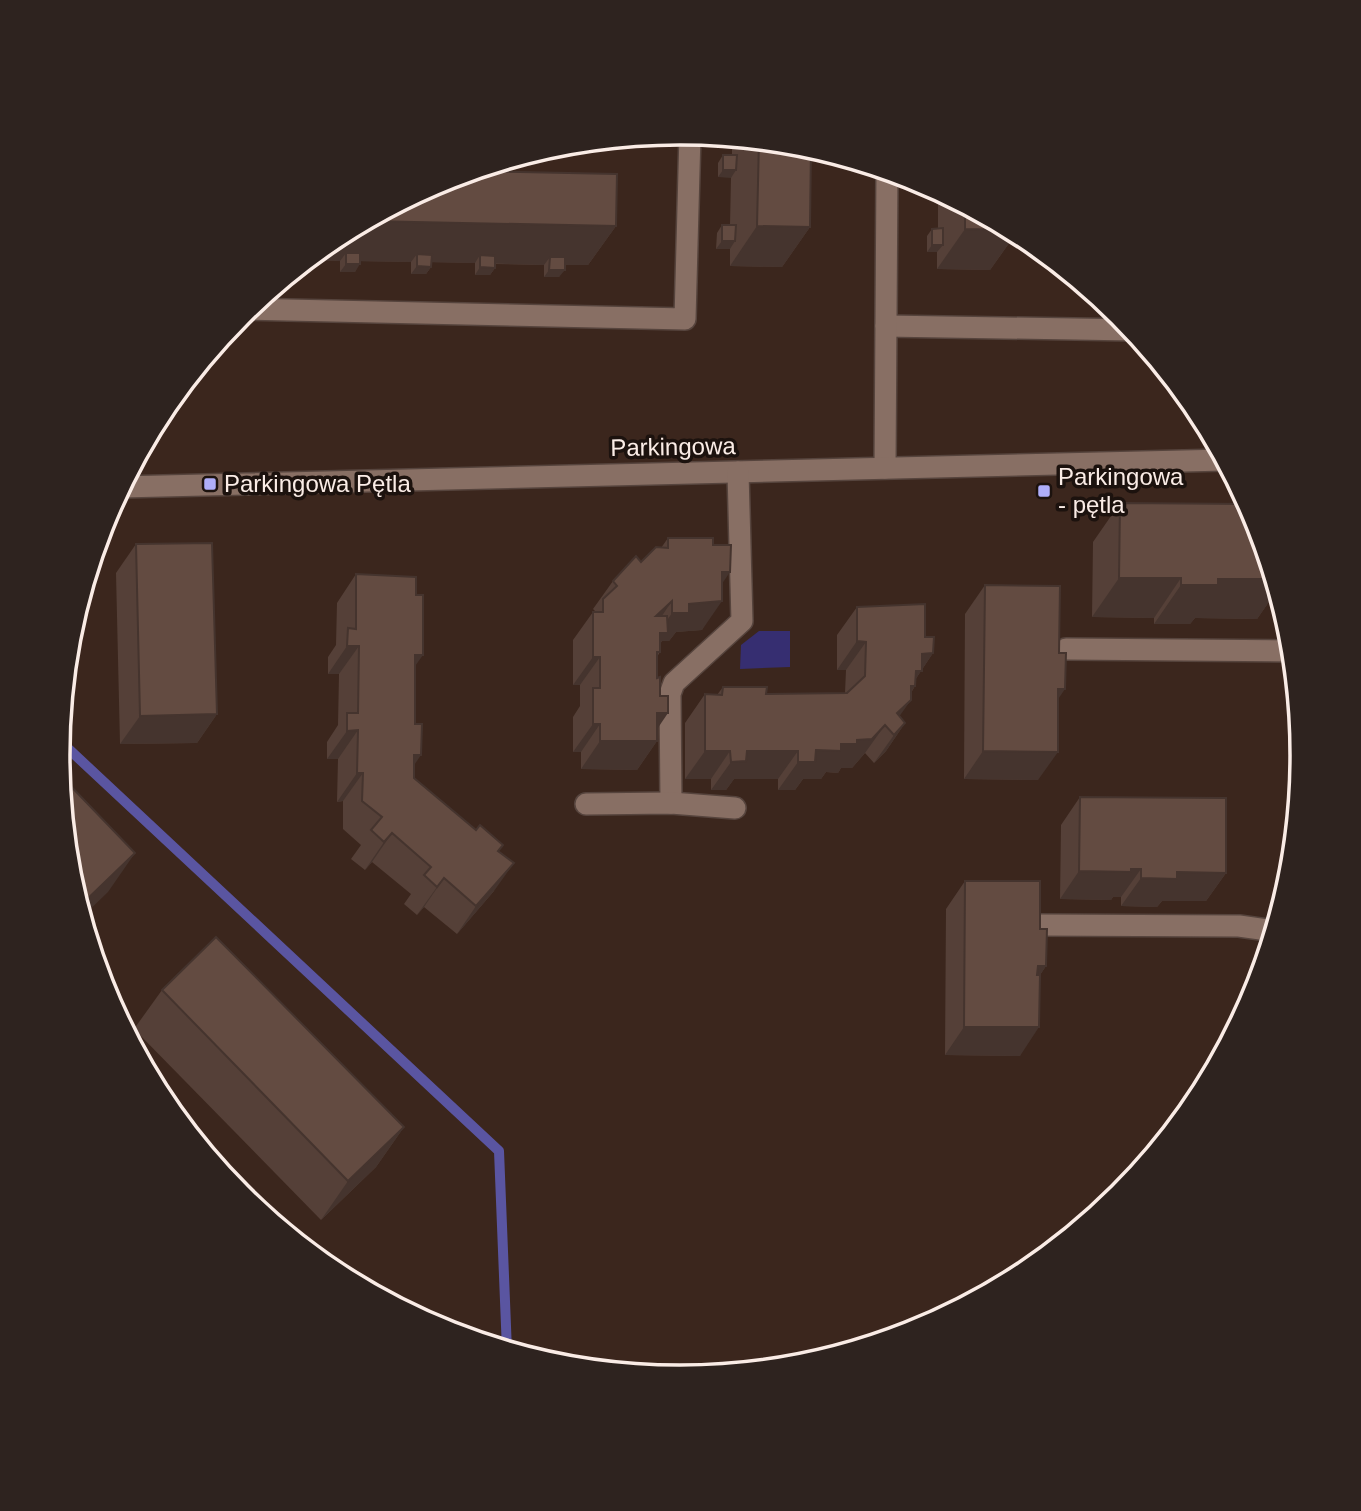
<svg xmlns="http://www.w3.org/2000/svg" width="1361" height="1511" viewBox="0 0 1361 1511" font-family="Arial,sans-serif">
<rect width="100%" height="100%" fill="#3b261d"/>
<polygon fill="#362e71" points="759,631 790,631 790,667 740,669 741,645"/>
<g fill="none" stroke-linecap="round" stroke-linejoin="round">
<polyline stroke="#5a55a1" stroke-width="10" points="59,740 499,1151 507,1351"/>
<defs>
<g id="minor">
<polyline points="247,309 685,319 690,134"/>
<polyline points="886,326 1133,330"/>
<polyline points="885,468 887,171"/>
<polyline points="121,487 1225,460"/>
<polyline points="1066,649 1293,651"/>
<polyline points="671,803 670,694 674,683 742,621 738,472"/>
<polyline points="586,804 671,803 735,808"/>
<polyline points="1037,925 1239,926 1275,931"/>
</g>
</defs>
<use href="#minor" stroke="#56443d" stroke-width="24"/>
<use href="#minor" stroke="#886f64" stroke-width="21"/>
</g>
<g fill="#554038">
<polygon points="732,138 802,145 810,227 782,267 730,266 730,249 716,249 717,233 722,225 730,225 731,177 718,177 718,163 723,155 732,155"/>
<polygon points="938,191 1017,232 990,270 937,269 937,252 927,252 927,236 932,229 938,228"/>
<polygon points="616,226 588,265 565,265 559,277 544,277 544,265 495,264 495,268 490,275 475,275 475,263 431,262 431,267 426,274 411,274 411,262 360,261 355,272 340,272 340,261 316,260 316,253 335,237"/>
<polygon points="1120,503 1256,518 1278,589 1257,619 1195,618 1190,624 1154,624 1154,618 1092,617 1093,542"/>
<polygon points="668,538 713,545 722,584 702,630 676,632 669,641 662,641 660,644 660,652 657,657 657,741 637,770 581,769 581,752 573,752 573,717 580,706 580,685 573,685 573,640 593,612 595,611 593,609 613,581 661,548"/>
<polygon points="136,544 217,714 197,743 120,744 116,573"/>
<polygon points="356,574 415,665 414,778 499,851 494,891 457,934 424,907 417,915 404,904 411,894 372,862 365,870 351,859 361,845 343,829 343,801 337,802 338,759 327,759 327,742 338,725 339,674 328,674 328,657 336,645 337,603"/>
<polygon points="985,585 1058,700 1038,780 964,779 965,614"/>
<polygon points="857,607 925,637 933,653 915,680 915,686 911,693 899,716 905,723 886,751 874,763 865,753 852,768 841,768 838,773 826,772 821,779 803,779 795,790 778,790 778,779 734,779 726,790 711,790 711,779 685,779 685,723 705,694 717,695 723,687 766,694 845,693 846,670 837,670 837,635"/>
<polygon points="1080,797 1226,873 1206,901 1162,901 1157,907 1121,906 1121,897 1113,897 1111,900 1060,899 1061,825"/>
<polygon points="965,881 1040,929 1046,966 1040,975 1020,1056 945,1055 946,909"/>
<polygon points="162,990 404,1127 376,1167 321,1220 134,1029"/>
</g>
<g fill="#45342e">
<polygon points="723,170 736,170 731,178 718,177"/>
<polygon points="366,221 616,226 588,265 549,265 550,257 544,265 480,263 480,255 475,263 417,262 417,254 411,262 346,261 346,253 340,261 316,260 328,243 335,237"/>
<polygon points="757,226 810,227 782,267 730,266"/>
<polygon points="965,229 1012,230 1017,232 990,270 937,269"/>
<polygon points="722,241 735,241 730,249 716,249"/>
<polygon points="932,245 943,245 937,252 927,252"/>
<polygon points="346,264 360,264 355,272 340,272"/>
<polygon points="417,266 431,267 426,274 411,274"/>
<polygon points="480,267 495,268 490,275 475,275"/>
<polygon points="549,270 565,270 559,277 544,277"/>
<polygon points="722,572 730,572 711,600"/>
<polygon points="1119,578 1181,578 1154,618 1092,617"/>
<polygon points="1218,579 1275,579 1278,589 1257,619 1195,618 1190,624 1154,624 1181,585"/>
<polygon points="672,601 653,629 656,616"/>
<polygon points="722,601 702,630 676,632 669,641 662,641 648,662 653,641 672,613 689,604"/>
<polygon points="857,641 866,642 846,670 837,670"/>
<polygon points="347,646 359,646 339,674 328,674"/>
<polygon points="933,653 911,686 915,686 896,714 922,654"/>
<polygon points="415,655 423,655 403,683"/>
<polygon points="593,657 600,657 580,685 573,685"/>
<polygon points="1058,689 1065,689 1046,717"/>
<polygon points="911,700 891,728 897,713"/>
<polygon points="657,713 668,713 649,741"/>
<polygon points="217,714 197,743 120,744 140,716"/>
<polygon points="905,723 886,751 874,763 894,735"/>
<polygon points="593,724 600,724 581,752 573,752"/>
<polygon points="885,725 865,753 852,768 841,768 838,773 826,772 821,779 803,779 795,790 778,790 798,762 816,750 857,740"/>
<polygon points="358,730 338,759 327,759 347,731"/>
<polygon points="600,741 657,741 637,770 581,769"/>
<polygon points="705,751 730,751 711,779 685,779"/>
<polygon points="747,751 798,751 778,779 734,779 726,790 711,790 731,762"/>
<polygon points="983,751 1058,752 1038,780 964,779"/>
<polygon points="414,755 421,755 402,783"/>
<polygon points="357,773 363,773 343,801 337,802"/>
<polygon points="392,833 372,862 365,870 384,842"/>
<polygon points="135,853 108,892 82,917 79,908 80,906"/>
<polygon points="514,863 494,891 457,934 476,906"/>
<polygon points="1131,869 1141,869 1121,897 1113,897 1111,900 1060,899 1079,871"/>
<polygon points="1177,872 1226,873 1206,901 1162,901 1157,907 1121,906 1141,878"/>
<polygon points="444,878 424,907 417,915 437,887"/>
<polygon points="1038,966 1046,966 1027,994"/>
<polygon points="964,1027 1039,1027 1020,1056 945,1055"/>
<polygon points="404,1127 376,1167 321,1220 348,1181"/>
</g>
<g fill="#634b41" stroke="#45342e" stroke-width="2">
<polygon points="759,140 802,145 811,147 810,227 757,226"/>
<polygon points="723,155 737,155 736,170 723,170"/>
<polygon points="472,171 617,174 616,226 366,221 443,180"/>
<polygon points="965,205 1012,230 965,229"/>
<polygon points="722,225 736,225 735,241 722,241"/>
<polygon points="943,228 943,245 932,245 932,229"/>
<rect x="346" y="253" width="14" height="11"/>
<polygon points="417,254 432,255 431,267 417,266"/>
<polygon points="480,255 495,256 495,268 480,267"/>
<polygon points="550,257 565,257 565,270 549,270"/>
<polygon points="1120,503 1249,504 1256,518 1275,579 1218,579 1218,585 1181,585 1181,578 1119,578"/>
<polygon points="668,538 713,538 713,545 731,545 730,572 722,572 722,601 689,604 689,613 672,613 672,601 656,616 667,616 668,633 660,633 660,652 657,652 657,678 660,677 660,696 668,696 668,713 657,713 657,741 600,741 600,724 593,724 593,688 600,688 600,657 593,657 593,612 603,612 603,599 617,586 613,581 636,556 641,562 656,547 668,548"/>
<polygon points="212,543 217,714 140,716 136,544"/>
<polygon points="356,574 416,577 416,595 423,595 423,655 415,655 415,724 422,724 421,755 414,755 414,778 476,830 480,825 503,845 498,851 514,863 476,906 444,878 437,887 424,875 431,867 392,833 384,842 371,830 382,817 362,801 363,773 357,773 358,730 347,731 347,713 358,713 359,646 347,646 348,628 356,629"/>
<polygon points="985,585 1060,586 1059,653 1066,653 1065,689 1058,689 1058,752 983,751"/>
<polygon points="925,604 925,637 934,637 933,653 922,654 922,671 916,671 915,686 911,686 911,700 897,713 905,723 894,735 885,725 872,739 857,740 857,744 841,744 841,751 816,750 815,762 798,762 798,751 747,751 746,761 731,762 730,751 705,751 705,694 722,695 723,687 767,687 766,694 847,693 865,676 866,642 857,641 857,607"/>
<polygon points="60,775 135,853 80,906 78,904 70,877"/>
<polygon points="1080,797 1226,798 1226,873 1177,872 1177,879 1141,878 1141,869 1131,869 1131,872 1079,871"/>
<polygon points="965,881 1040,881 1040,929 1047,929 1046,966 1038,966 1037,975 1040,975 1039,1027 964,1027"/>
<polygon points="216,937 404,1127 348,1181 162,990"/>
</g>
<g fill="#afaefa" stroke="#1c120e" stroke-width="2.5">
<rect x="203" y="477" width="14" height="14" rx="3.5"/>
<rect x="1037" y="484" width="14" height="14" rx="3.5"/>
</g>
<g text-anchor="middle" stroke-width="7" stroke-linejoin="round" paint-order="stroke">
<g font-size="24" fill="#faece6" stroke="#1c120e">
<text transform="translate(673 447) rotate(-1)" y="8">Parkingowa</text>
</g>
<g font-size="24" fill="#faece6" stroke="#1c120e" text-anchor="start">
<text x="1058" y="485">Parkingowa<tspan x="1058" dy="28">- pętla</tspan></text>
<text x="224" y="492">Parkingowa Pętla</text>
</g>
</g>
<path d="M0 0H1361V1511H0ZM70 755a610 610 0 1 1 1220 0a610 610 0 1 1-1220 0Z" fill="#2e231f" fill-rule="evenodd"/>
<path fill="none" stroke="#faece6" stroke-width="3.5" d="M70 755a610 610 0 1 1 1220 0a610 610 0 1 1-1220 0Z"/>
</svg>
